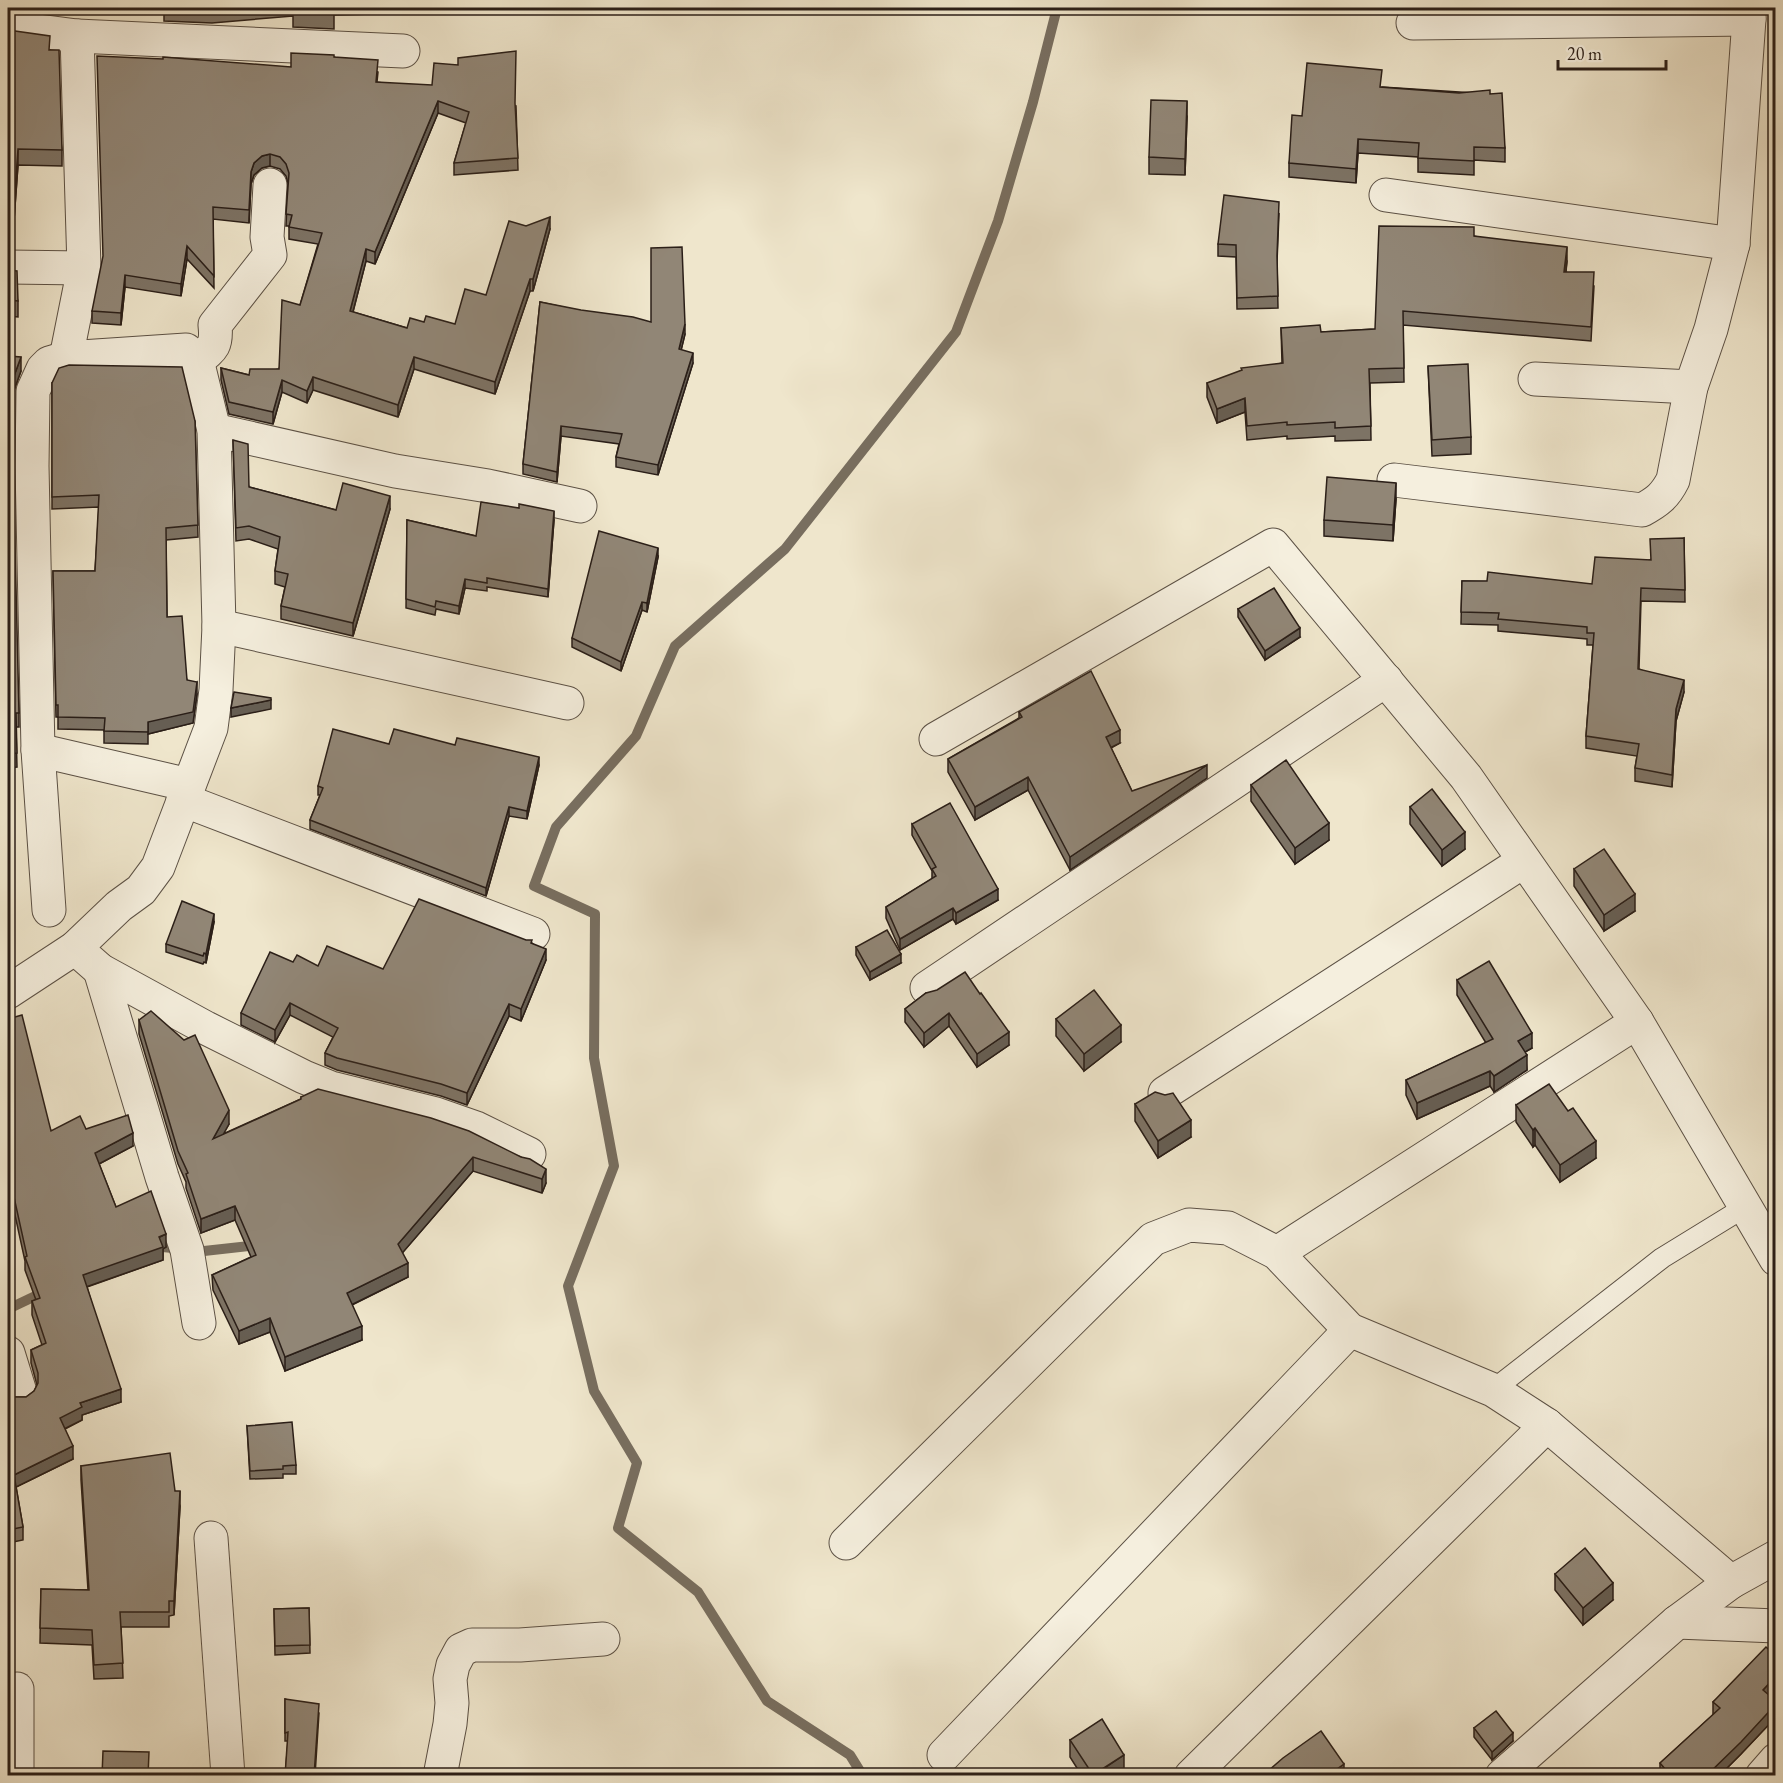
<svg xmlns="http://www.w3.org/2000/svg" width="1783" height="1783" viewBox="0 0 1783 1783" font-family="'EB Garamond',serif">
<rect width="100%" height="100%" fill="#efe6cc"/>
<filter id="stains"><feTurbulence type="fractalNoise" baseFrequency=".00333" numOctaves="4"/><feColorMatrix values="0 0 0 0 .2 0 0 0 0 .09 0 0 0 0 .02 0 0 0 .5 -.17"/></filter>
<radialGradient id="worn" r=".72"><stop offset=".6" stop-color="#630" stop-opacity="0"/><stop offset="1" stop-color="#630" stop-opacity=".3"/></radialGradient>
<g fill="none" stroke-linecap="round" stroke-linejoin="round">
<g stroke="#786e5f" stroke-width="10">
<polyline points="152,1246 204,1251 259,1245"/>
<polyline points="8,1309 48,1290"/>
<polyline points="863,1776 850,1755 767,1701 698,1592 618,1528 637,1463 594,1391 568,1286 614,1166 594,1058 595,914 534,886 556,827 636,736 675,646 785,549 956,332 998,221 1033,102 1057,8"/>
</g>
<defs>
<polyline id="lane" points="1493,1390 1662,1258 1745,1207"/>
<g id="street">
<polyline points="1413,23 1749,19"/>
<polyline points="8,27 77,36 403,51"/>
<polyline points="1386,195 1733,244"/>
<polyline points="8,267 84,268"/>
<path d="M197,360c16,-12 20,-14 18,-35l55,-70 -3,-18 3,-52"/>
<polyline points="1535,379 1691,387"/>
<polyline points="214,430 395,471 488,486 580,506"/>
<path d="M1394,480l248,30c15,-8 23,-14 31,-30l18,-93 20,-58 22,-85 16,-225v-11"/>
<polyline points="219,626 567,703"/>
<polyline points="936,739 1273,545 1466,777 1637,1022 1776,1259"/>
<polyline points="38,750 189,785"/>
<polyline points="183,800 533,934"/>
<polyline points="49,910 38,750 32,466 33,391 43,369 49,363 66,358"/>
<polyline points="75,948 100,970 206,1028 304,1077 331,1088 436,1114 476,1128 529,1154"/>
<polyline points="100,970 162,1177 187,1250 199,1323"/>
<polyline points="927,988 1386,680"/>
<polyline points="8,992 75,948 119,906 141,890 158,867 211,728 216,690 219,626 214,430 197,360 186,350 66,358 84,268 77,36"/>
<polyline points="1165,1093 1524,861"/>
<polyline points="1277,1253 1637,1022"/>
<polyline points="8,1353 20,1392"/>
<polyline points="211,1538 228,1776"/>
<polyline points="846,1543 1153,1239 1189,1225 1228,1228 1277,1253 1350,1330 1493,1390 1547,1425 1731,1582"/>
<polyline points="1677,1622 1776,1626"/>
<polyline points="17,1689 17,1776"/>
<polyline points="944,1755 1350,1330"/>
<polyline points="440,1776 450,1724 452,1703 450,1679 453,1665 461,1650 472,1645 520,1645 603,1639"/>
<polyline points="1191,1776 1547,1425"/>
<polyline points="1502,1776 1677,1622 1731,1582 1776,1557"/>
<polyline points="1762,1776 1776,1760"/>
</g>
</defs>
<use href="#lane" stroke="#5c5145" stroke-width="22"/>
<use href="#street" stroke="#5c5145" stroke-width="35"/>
<use href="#lane" stroke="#f5efde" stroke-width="20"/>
<use href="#street" stroke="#f5efde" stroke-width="33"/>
</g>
<g fill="#7d7365" stroke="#2b1f18" stroke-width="1.5">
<polygon points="164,8 435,8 435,9 375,12 375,14 334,15 334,29 293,27 293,16 212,23 164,21"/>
<polygon points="8,30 50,50 62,150 62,166 18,165 12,248 8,249"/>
<polygon points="334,57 378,72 377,82 516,106 518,170 454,175 454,163 466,123 438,113 375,264 366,261 353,312 407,328 424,322 455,324 486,295 526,226 550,229 533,291 530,291 495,394 414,369 398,417 313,390 307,403 282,392 273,424 229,414 221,380 221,368 249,375 279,369 300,305 318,244 289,239 289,226 286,226 288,183 286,176 280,169 270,166 262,168 254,175 251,184 249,223 213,219 214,288 187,259 181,296 125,287 121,325 92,323 92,311 291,67"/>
<polygon points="1382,87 1490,94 1505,148 1505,162 1474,160 1474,175 1418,172 1418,157 1358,153 1356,183 1289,177 1289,163 1302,116"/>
<polygon points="1187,117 1185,175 1149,174 1149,157"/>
<polygon points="1279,214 1277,262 1278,308 1237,309 1236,257 1218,256 1218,244"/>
<polygon points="1474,236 1567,261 1566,272 1594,286 1591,341 1403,325 1404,382 1370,383 1371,440 1335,441 1335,436 1287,439 1287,436 1247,440 1245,412 1217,423 1207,397 1207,383 1282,363 1281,328 1321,332 1375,329"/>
<polygon points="8,270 18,301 18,317 8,316"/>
<polygon points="540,302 685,334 681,350 693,363 658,475 616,467 616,457 619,444 561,436 557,482 523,474 523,464"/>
<polygon points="8,356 21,371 14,390 14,416 8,416"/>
<polygon points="1428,366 1471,437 1471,454 1432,456"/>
<polygon points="52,383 195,421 198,537 166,540 167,617 187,680 197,694 193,723 148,734 148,744 104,743 104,730 58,729 58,717 56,717 53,571 95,571 99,507 52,509"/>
<polygon points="233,440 249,487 336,510 390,509 353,636 281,619 281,606 285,587 275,584 275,571 278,549 249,539 236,541"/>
<polygon points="8,461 19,713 19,727 16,727 17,767 8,768"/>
<polygon points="1396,499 1393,541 1324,536 1324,520"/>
<polygon points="407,520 476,536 554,520 548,597 487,587 487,591 465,588 459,614 436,609 435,615 406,608"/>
<polygon points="1684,538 1685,602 1641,601 1639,669 1684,692 1676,721 1672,787 1635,781 1635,768 1637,756 1586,748 1586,736 1593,645 1587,645 1587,639 1498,631 1498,625 1461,624 1462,581 1592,584 1650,560"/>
<polygon points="658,557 647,612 642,610 621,671 572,647 572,638"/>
<polygon points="1238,609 1300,637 1265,660 1238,617"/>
<polygon points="1019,712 1120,743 1111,748 1132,791 1207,778 1070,870 1028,790 975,820 948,772 948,759 1019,718"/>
<polygon points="455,745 539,765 527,819 509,816 486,896 310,829 310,820 320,795 318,795 318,786"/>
<polygon points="1251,785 1329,840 1295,864 1251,801"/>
<polygon points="1410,807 1465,849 1442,866 1410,824"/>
<polygon points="912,824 998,900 956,924 953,919 900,950 886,918 886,907 932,879 932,871 912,835"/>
<polygon points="1574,869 1635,911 1604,931 1574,886"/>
<polygon points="214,922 206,963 204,962 203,964 166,952 166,944"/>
<polygon points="532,943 546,960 521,1021 509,1016 467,1105 441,1096 337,1070 325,1065 325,1053 333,1037 290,1015 275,1042 241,1025 241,1013 293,962 318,966 383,969"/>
<polygon points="856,947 901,963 870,980 856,955"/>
<polygon points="1457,980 1532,1048 1525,1052 1527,1070 1494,1092 1490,1086 1417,1119 1406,1095 1406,1080 1486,1043 1457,995"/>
<polygon points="926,993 1009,1045 977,1067 949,1026 924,1047 905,1022 905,1009"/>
<polygon points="8,1019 51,1131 86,1129 133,1146 99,1164 116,1207 166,1247 163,1249 163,1260 87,1287 121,1402 82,1415 82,1420 65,1429 73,1459 16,1487 23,1527 23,1540 8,1543 8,1393 15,1397 26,1397 34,1391 37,1385 31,1363 31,1350 42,1345 32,1315 32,1301 36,1300 25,1270 25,1261 8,1183"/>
<polygon points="1056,1019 1121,1042 1084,1071 1056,1036"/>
<polygon points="139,1020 229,1124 223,1134 301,1099 301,1097 521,1157 546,1183 542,1193 473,1171 402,1253 408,1277 352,1305 362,1340 285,1371 270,1332 239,1344 213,1290 212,1275 251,1257 235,1220 201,1233 186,1188 186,1182 178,1164 139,1034"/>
<polygon points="1135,1104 1191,1137 1158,1158 1135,1121"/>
<polygon points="1516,1105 1596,1158 1560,1182 1535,1145 1533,1147 1516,1122"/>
<polygon points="247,1426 296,1465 296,1474 283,1474 283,1478 250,1479"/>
<polygon points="81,1466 175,1491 180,1506 174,1615 169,1616 169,1627 121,1627 123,1678 94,1679 92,1645 40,1643 41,1589 88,1590 81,1480"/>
<polygon points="1555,1574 1613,1600 1583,1625 1555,1590"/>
<polygon points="309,1608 310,1653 275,1655 274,1609"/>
<polygon points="1776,1656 1776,1689 1769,1696 1776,1701 1776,1717 1741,1754 1719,1776 1660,1776 1660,1763 1713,1715 1713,1702"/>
<polygon points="285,1699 319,1713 315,1776 285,1776 288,1741 285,1741"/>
<polygon points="1474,1728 1513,1741 1492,1760 1474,1737"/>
<polygon points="1070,1740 1124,1771 1117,1776 1082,1776 1070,1757"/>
</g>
<g fill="#665e53" stroke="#2b1f18" stroke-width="1.5">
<polygon points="438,101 438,113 375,264 375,252"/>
<polygon points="1187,101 1187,117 1185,175 1185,159"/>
<polygon points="1358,139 1358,153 1356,183 1356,169"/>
<polygon points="18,149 18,165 12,248 12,233"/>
<polygon points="270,154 270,166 262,168 254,175 251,184 249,223 251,172 254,163 262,156"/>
<polygon points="550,217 550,229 533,291 533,279"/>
<polygon points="187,246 187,259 181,296 181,284"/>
<polygon points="1567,247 1567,261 1564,286 1564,272"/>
<polygon points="366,249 366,261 350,323 350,311"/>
<polygon points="125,275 125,287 121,325 121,313"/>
<polygon points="530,279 530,291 495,394 495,382"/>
<polygon points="685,324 685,334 679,359 679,349"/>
<polygon points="693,353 693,363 658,475 658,465"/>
<polygon points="21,357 21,371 14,390 14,416 14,376"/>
<polygon points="414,357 414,369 398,417 398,405"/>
<polygon points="313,377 313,390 307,403 307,391"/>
<polygon points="282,380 282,392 273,424 273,412"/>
<polygon points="1245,398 1245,412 1217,423 1217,409"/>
<polygon points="561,426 561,436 557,482 557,472"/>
<polygon points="1396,483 1396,499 1393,541 1393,525"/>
<polygon points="390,496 390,509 353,636 353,623"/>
<polygon points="554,511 554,520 548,597 548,589"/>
<polygon points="658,548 658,557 647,612 647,603"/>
<polygon points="465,579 465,588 459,614 459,606"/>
<polygon points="642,602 642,610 621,671 621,662"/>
<polygon points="1300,628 1300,637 1265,660 1265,651"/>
<polygon points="1684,680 1684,692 1676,721 1672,787 1676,709"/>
<polygon points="197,682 197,694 193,723 148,734 148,722"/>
<polygon points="271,700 271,709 231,717 231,708"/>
<polygon points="1120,730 1120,743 1106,750 1106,737"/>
<polygon points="539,757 539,765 527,819 527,811"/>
<polygon points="1207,765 1207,778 1070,870 1070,857"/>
<polygon points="1028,777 1028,790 975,820 975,807"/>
<polygon points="509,807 509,816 486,896 486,888"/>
<polygon points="1329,823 1329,840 1295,864 1295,848"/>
<polygon points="1465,832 1465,849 1442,866 1442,850"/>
<polygon points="998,889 998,900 956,924 956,913"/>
<polygon points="1635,894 1635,911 1604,931 1604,915"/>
<polygon points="953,908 953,919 900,950 900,939"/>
<polygon points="214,914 214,922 206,963 206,954"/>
<polygon points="546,949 546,960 521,1021 521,1009"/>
<polygon points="901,954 901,963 870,980 870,972"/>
<polygon points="290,1003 290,1015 275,1042 275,1030"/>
<polygon points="509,1004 509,1016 467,1105 467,1093"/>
<polygon points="949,1013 949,1026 924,1047 924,1033"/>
<polygon points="1121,1025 1121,1042 1084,1071 1084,1054"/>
<polygon points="1009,1032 1009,1045 977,1067 977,1054"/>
<polygon points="1532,1033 1532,1048 1518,1056 1518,1041"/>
<polygon points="1527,1055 1527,1070 1494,1092 1494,1076"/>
<polygon points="1490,1071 1490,1086 1417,1119 1417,1103"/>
<polygon points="229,1110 229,1124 213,1153 213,1139"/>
<polygon points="1191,1120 1191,1137 1158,1158 1158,1141"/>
<polygon points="1535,1128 1535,1145 1533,1147 1533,1130"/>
<polygon points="133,1133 133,1146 95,1166 95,1153"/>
<polygon points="1596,1141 1596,1158 1560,1182 1560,1165"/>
<polygon points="473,1157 473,1171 398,1258 398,1244"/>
<polygon points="546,1169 546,1183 542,1193 542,1179"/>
<polygon points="235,1206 235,1220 201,1233 201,1219"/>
<polygon points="166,1234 166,1247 163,1249 163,1260 83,1288 83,1275"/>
<polygon points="408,1263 408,1277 347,1307 347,1293"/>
<polygon points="270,1318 270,1332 239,1344 239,1331"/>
<polygon points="362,1326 362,1340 285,1371 285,1357"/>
<polygon points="121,1389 121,1402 82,1415 82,1420 60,1431 60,1418 80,1403"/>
<polygon points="73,1446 73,1459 14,1488 14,1475"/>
<polygon points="180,1491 180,1506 174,1615 174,1601"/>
<polygon points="1613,1583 1613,1600 1583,1625 1583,1608"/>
<polygon points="1776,1676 1776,1689 1763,1702 1763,1690"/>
<polygon points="1776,1704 1776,1717 1741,1754 1719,1776 1706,1776"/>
<polygon points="1513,1733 1513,1741 1492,1760 1492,1752"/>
<polygon points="1124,1755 1124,1771 1117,1776 1093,1776"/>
<polygon points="1344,1764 1344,1776 1327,1776"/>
</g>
<g fill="#918676" stroke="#2b1f18" stroke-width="1.5">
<polygon points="294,8 334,8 334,11 293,9"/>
<polygon points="8,30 50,36 49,50 59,50 62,150 18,149 12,233 8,234"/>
<polygon points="516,51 515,103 518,158 454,163 469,112 438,101 375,252 366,249 350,311 407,328 410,318 424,322 426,316 455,324 465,289 486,295 509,221 526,226 550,217 533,279 530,279 495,382 414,357 398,405 313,377 307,391 282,380 273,412 229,402 221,368 249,375 250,369 279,369 282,300 300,305 322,233 289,227 292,215 286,214 289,173 286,164 280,157 270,154 262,156 254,163 251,172 249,210 213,207 214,276 187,246 181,284 125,275 121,313 92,311 103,256 97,56 163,59 163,57 291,67 291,53 334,55 334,57 378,60 376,82 432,85 434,63 458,65 458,58"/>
<polygon points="1307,63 1382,70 1380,87 1459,93 1490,90 1490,94 1502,93 1505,148 1474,147 1474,161 1418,158 1419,143 1358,139 1356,169 1289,163 1292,115 1302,116"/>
<polygon points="1151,100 1187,101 1185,159 1149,157"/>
<polygon points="1224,195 1279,202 1277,256 1278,296 1237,298 1236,245 1218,244"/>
<polygon points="1379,226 1474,227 1474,236 1567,247 1564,272 1594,272 1591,327 1403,311 1404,368 1369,369 1371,426 1335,428 1335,422 1287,425 1287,422 1247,426 1245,398 1217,409 1207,383 1242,370 1241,368 1283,363 1281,328 1320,325 1321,332 1375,329"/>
<polygon points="682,247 685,324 679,349 693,353 658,465 616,457 622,434 561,426 557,472 523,464 540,302 581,310 633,317 651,322 651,248"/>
<polygon points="8,270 17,271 18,301 8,300"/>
<polygon points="8,356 21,357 14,376 14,401 8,402"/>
<polygon points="1468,364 1471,437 1432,440 1428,366"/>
<polygon points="69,365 182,367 195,421 198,525 166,528 167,617 182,616 187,680 197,682 193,712 148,722 148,732 104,731 105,718 58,717 58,705 56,705 53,571 95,571 99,495 52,497 52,383 59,368"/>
<polygon points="233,440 248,444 249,487 336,510 343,483 390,496 353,623 281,606 288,574 275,571 280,537 249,526 236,528"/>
<polygon points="13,460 19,713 16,713 17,753 8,754 8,461"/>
<polygon points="1327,477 1396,483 1393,525 1324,520"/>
<polygon points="481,502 519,508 519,504 554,511 548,589 487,578 487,583 465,579 459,606 436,601 435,607 406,599 407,520 476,536"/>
<polygon points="599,531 658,548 647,603 642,602 621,662 572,638"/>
<polygon points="1684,538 1685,590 1641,588 1638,669 1684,680 1676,709 1672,775 1635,768 1639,744 1586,736 1594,633 1587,633 1587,627 1498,619 1499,613 1461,612 1462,581 1487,581 1488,572 1592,584 1595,557 1651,560 1650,539"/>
<polygon points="1274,588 1300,628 1265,651 1238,609"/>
<polygon points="1091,671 1120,730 1106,737 1132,791 1207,765 1070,857 1028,777 975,807 948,759 1022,717 1019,712"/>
<polygon points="234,692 271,698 271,700 231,708"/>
<polygon points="333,729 389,744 394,729 455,745 457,738 539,757 527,811 509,807 486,888 310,820 323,788 318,786"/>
<polygon points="1286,760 1329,823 1295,848 1251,785"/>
<polygon points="1432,789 1465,832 1442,850 1410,807"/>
<polygon points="950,803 998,889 956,913 953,908 900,939 886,907 936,876 932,869 936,867 912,824"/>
<polygon points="1604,849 1635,894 1604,915 1574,869"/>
<polygon points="419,899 526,940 532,940 531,943 546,949 521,1009 509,1004 467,1093 441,1084 337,1058 325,1053 338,1028 290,1003 275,1030 241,1013 270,952 293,962 297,955 318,966 327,946 383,969"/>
<polygon points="182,901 214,914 206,954 204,953 203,956 166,944"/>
<polygon points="887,930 901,954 870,972 856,947"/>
<polygon points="1489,961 1532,1033 1518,1041 1527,1055 1494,1076 1490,1071 1417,1103 1406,1080 1493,1039 1457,980"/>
<polygon points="965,972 980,994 981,993 1009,1032 977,1054 949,1013 924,1033 905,1009 926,993 937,990"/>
<polygon points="1094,990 1121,1025 1084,1054 1056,1019"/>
<polygon points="151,1011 184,1040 195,1035 229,1110 213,1139 301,1099 301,1097 318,1089 431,1118 469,1131 521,1157 530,1159 546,1169 542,1179 473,1157 398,1244 408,1263 347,1293 362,1326 285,1357 270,1318 239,1331 213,1276 212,1275 256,1255 235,1206 201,1219 186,1174 188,1173 178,1151 139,1020"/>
<polygon points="22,1015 51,1131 80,1116 86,1129 128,1115 133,1133 95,1153 116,1207 151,1191 166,1234 159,1237 163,1247 83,1275 121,1389 80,1403 82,1407 60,1418 73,1446 14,1475 23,1527 8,1530 8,1393 15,1397 26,1397 34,1391 38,1383 38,1373 31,1350 46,1343 32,1301 40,1298 25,1257 27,1256 8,1170 8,1019"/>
<polygon points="1549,1084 1568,1111 1573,1108 1596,1141 1560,1165 1535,1128 1533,1130 1516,1105"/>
<polygon points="1155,1092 1165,1095 1173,1093 1191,1120 1158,1141 1135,1104"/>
<polygon points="292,1422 296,1465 283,1466 283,1469 250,1471 247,1426"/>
<polygon points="170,1453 175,1491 180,1491 174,1601 169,1601 169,1612 120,1612 123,1663 94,1665 92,1630 40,1628 41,1589 89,1590 81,1466"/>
<polygon points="1585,1548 1613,1583 1583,1608 1555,1574"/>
<polygon points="309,1608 310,1645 275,1646 274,1609"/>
<polygon points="1766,1647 1776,1656 1776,1676 1763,1690 1776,1701 1776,1704 1741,1742 1706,1776 1671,1776 1660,1763 1720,1708 1713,1702"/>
<polygon points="285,1699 319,1704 314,1776 285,1776 288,1732 285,1733"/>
<polygon points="1496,1711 1513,1733 1492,1752 1474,1728"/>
<polygon points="1102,1719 1124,1755 1093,1775 1070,1740"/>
<polygon points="1321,1731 1344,1764 1327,1776 1262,1776 1283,1758"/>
<polygon points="103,1751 149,1752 148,1776 102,1776"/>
</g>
<rect width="1783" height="1783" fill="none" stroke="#efe6cc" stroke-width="30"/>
<rect x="9" y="9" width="1765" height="1765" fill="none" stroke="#2b1f18" stroke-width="3"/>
<rect x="15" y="15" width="1753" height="1753" fill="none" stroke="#2b1f18" stroke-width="1.5"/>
<path d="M1558 60v9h108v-9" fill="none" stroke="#2b1f18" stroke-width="3"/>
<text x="1567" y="60" font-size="18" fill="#2b1f18" stroke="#f5efde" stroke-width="4.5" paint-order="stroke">20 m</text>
<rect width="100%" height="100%" filter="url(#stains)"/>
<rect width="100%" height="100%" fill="url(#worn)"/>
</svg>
